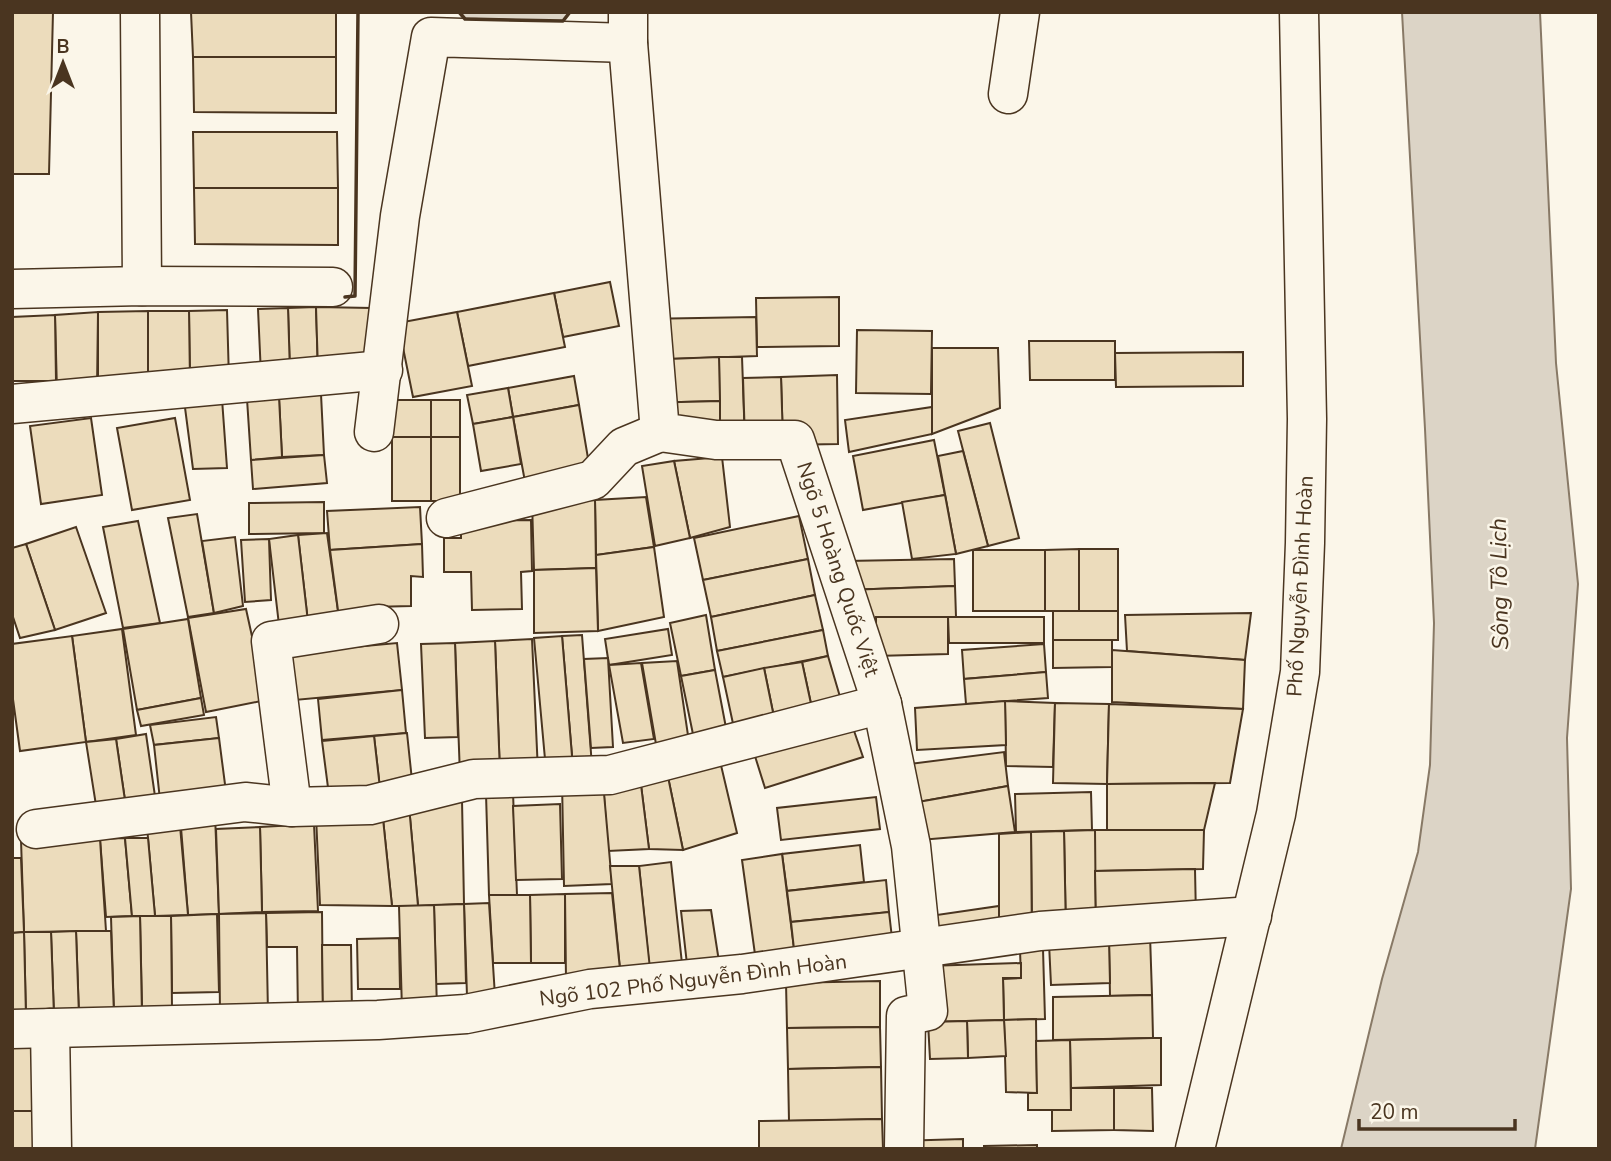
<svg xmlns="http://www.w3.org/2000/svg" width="1611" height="1161" viewBox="0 0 1611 1161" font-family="'Nunito Sans',sans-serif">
<rect width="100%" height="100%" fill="#fbf6e9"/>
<g fill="#dcd4c6" stroke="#887966" stroke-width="2">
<polygon points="459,12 570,12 563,21 465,19"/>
<polygon points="1402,12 1540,12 1556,363 1578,584 1567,738 1571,889 1535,1149 1341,1149 1382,979 1418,852 1430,765 1434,623 1425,429"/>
</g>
<g fill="#ecdcbc" stroke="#4a3520" stroke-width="2">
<polygon points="12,12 53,12 49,174 12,174"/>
<polygon points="191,12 336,12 336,57 193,57"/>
<polygon points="193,57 336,57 336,113 194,112"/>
<polygon points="193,132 337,132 338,188 194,188"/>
<polygon points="194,188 338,188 338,245 195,244"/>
<polygon points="610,282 619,326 563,337 554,293"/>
<polygon points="554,293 565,347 468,366 457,312"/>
<polygon points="839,297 839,346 757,347 756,298"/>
<polygon points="316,307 318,371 290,373 288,308"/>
<polygon points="316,307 372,308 371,340 357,369 318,371"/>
<polygon points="288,308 290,373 261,375 258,309"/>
<polygon points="227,310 229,380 190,382 189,311"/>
<polygon points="148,311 148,386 98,388 98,312"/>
<polygon points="148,311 189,311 190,382 148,386"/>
<polygon points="98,312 97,389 57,392 55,315"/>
<polygon points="457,312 472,386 413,397 398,323"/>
<polygon points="55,315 56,381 12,381 12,317"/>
<polygon points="756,317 757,356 642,360 641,319"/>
<polygon points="857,330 932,331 931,394 856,393"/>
<polygon points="1029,341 1115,341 1115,380 1030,380"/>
<polygon points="932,348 998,348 1000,408 932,434"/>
<polygon points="1243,352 1243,386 1116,387 1115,353"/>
<polygon points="719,357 742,357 745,442 720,442"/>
<polygon points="719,357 720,401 642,403 642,360"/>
<polygon points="837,375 838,444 783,445 781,377"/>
<polygon points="574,376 579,405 513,417 508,388"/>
<polygon points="781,377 783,441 745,442 743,378"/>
<polygon points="508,388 513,417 473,424 467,395"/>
<polygon points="321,394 324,455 282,457 279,397"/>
<polygon points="279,397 282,457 251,460 247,399"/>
<polygon points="222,399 227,468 193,469 184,400"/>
<rect x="392" y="400" width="39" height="37"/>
<rect x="431" y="400" width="29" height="37"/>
<polygon points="720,401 720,442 642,403"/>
<polygon points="579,405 591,476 526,487 513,417"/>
<polygon points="932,407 932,434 849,452 845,420"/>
<polygon points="513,417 521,464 481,471 473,424"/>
<polygon points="91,418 102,495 41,504 30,426"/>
<polygon points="175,418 190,500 132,510 117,428"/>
<polygon points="990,423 1019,538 988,546 958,431"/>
<rect x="392" y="437" width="39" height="64"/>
<rect x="431" y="437" width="29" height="64"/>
<polygon points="934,440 945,495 863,510 853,456"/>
<polygon points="963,451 988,546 956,554 938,456"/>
<polygon points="324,455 327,483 253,489 251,460"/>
<polygon points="722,457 730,527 690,538 674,461"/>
<polygon points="674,461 690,538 655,546 642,466"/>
<polygon points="945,495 956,554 912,559 902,502"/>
<polygon points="646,497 654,547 596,555 595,500"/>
<polygon points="595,500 596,568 534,570 532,501"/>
<polygon points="324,502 324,533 249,534 249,503"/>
<polygon points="420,507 422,544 330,550 327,511"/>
<polygon points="197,514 214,613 188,617 168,518"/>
<polygon points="799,516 808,559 703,580 694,538"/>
<polygon points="531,520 532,571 521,572 522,609 472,610 471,572 444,572 444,538 461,538 461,521"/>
<polygon points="138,521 160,623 123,628 103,527"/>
<polygon points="76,527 106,613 55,630 26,544"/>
<polygon points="327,533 339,618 308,622 298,535"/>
<polygon points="298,535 308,622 279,625 269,539"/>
<polygon points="235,537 243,606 214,613 202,541"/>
<polygon points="269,539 271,600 245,602 241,540"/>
<polygon points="26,544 55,630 20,638 12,614 12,548"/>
<polygon points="422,544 423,577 411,576 411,606 370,607 339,618 330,550"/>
<polygon points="654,547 664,617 598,631 596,555"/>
<rect x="1079" y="549" width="39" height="62"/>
<polygon points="1079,549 1079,611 1045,611 1045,550"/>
<rect x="973" y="550" width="72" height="61"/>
<polygon points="808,559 815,595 711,617 703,580"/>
<polygon points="954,559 955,586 847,590 846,561"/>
<polygon points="596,568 598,631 534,633 534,570"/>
<polygon points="955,586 956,617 849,618 847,590"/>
<polygon points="815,595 823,630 717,651 711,617"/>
<polygon points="246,609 266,700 206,712 188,618"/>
<rect x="1053" y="611" width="65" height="29"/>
<polygon points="1251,613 1245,660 1127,651 1125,615"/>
<polygon points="706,615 715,670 681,676 670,623"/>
<polygon points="876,617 948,617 948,654 876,656"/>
<polygon points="948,617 1044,617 1044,643 949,643"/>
<polygon points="188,619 201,698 137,710 123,629"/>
<polygon points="122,629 136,735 86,742 72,636"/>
<polygon points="668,629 672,655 609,665 605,639"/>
<polygon points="823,630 828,656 723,677 717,651"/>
<polygon points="582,635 592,766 573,768 562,636"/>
<polygon points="72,636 86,742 20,751 12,692 12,644"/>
<polygon points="562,636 573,768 546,770 534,638"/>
<polygon points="532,639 538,772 500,773 495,641"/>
<polygon points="1053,640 1112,640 1112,667 1053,668"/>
<polygon points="495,641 500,773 460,775 455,643"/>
<polygon points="397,643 402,690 284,701 279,654"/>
<polygon points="455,643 458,737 425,738 421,644"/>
<polygon points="1044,644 1046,672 964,679 962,650"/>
<polygon points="1112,650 1245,660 1243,709 1112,702"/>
<polygon points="828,656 843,707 813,713 802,662"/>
<polygon points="608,658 613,747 591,748 584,659"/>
<polygon points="677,661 689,742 657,750 642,663"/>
<polygon points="802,662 813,713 775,722 764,668"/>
<polygon points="641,663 654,739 623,743 609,665"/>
<polygon points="764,668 775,722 735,733 723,677"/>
<polygon points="715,670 727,733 694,739 681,676"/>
<polygon points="1046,672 1048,698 966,704 964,679"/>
<polygon points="402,690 406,733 322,740 318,699"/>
<polygon points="201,698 204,715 141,726 137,710"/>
<polygon points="1005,701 1055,703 1053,767 1006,766"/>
<polygon points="1005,701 1006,745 917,750 915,708"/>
<polygon points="1055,703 1109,704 1107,784 1053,783"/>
<polygon points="1109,704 1243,709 1230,783 1107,784"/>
<polygon points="216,717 219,738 154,745 150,725"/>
<polygon points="851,722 863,757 765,788 754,753"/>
<polygon points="407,733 413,790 381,797 374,736"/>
<polygon points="146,734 157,810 127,814 116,739"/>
<polygon points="374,736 381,797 330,803 322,741"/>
<polygon points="219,738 226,792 160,800 154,745"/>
<polygon points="116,739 127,814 98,818 86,742"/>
<polygon points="1004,752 1008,786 890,807 886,767"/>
<polygon points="720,761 737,833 683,850 667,772"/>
<polygon points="667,772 683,850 649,849 640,777"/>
<polygon points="640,777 649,849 608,851 603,782"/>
<polygon points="562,782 603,782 612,884 564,886"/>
<polygon points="1215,783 1204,830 1107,830 1107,784"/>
<polygon points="1008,786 1015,832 896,842 890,807"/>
<polygon points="1091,792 1092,830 1016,832 1015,794"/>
<polygon points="513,793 517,895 489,895 486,794"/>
<polygon points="876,797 880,829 781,840 777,808"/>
<polygon points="462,800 464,904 418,906 409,806"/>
<polygon points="560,804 562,879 516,880 513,806"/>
<polygon points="409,806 418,906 392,906 382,809"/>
<polygon points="382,809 392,906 320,905 316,816"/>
<polygon points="180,815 215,815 219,914 188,915"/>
<polygon points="314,824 318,911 262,912 260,827"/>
<polygon points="180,826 188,915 155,916 147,827"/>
<polygon points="260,827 262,912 219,914 216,829"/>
<polygon points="1095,830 1204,830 1203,869 1095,871"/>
<polygon points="1095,830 1096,934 1066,934 1064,831"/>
<polygon points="1064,831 1066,934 1032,934 1031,832"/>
<polygon points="1031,832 1032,944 999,944 999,834"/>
<polygon points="125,838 132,916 106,917 100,839"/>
<polygon points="125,838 148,838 155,916 132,916"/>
<polygon points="100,839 106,931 24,932 21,840"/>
<polygon points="860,845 864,882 787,891 782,854"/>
<polygon points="782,854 796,964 757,969 742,860"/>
<polygon points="12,858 21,858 24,932 12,933"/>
<polygon points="671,862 684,982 651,983 639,866"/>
<polygon points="610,866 639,866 651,978 621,979"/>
<polygon points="1195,869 1196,918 1096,919 1095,871"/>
<polygon points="886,880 889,912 791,922 787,891"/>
<polygon points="612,893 621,979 566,980 565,894"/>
<polygon points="565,894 565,963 531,963 530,895"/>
<polygon points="489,895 530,895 531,963 493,963"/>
<polygon points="489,903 495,996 467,996 464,904"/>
<polygon points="464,904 466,983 436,984 434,905"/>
<polygon points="434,905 437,1009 402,1010 399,906"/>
<polygon points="999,906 999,944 923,957 916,918"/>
<polygon points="711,910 722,981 689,982 681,911"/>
<polygon points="322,912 323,1014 298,1015 297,947 267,947 266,913"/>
<polygon points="889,912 892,938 794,949 791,922"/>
<polygon points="266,913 268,1013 220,1014 219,914"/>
<polygon points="217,914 219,992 172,993 171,916"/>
<polygon points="140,916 171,916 172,1008 142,1008"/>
<polygon points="140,916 142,1015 114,1015 111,917"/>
<polygon points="76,931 111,931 114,1015 79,1016"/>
<polygon points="76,931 79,1016 54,1016 51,932"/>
<polygon points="24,932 51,932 54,1016 26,1017"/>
<polygon points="24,932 26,1017 12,1018 12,933"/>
<polygon points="1150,935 1152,995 1110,996 1109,941"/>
<polygon points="399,938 400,989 358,989 357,939"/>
<polygon points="1109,941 1110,983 1051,985 1049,943"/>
<polygon points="322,945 351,945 352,1014 323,1014"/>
<polygon points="1043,949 1045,1019 1004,1020 1003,979 1021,978 1020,950"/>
<polygon points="1021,963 1021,978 1003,978 1004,1020 928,1022 927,966"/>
<polygon points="880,981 880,1027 787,1028 786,983"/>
<polygon points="1152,995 1153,1038 1053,1040 1053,997"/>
<polygon points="1036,1019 1037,1093 1006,1092 1004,1020"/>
<polygon points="1004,1020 1006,1056 968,1058 967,1021"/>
<polygon points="967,1021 968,1058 930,1059 928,1022"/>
<polygon points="880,1027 881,1067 788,1069 787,1028"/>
<polygon points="12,1034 45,1034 46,1111 12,1111"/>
<polygon points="1153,1038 1161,1038 1161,1085 1071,1088 1070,1040"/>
<polygon points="1070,1040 1071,1110 1028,1110 1028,1093 1037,1093 1036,1041"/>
<polygon points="881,1067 882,1119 789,1121 788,1069"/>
<polygon points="1071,1088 1114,1088 1114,1130 1052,1131 1052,1110 1071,1110"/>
<polygon points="1114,1088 1152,1088 1153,1131 1114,1130"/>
<rect x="12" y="1111" width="34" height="38"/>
<polygon points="882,1119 883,1149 759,1149 759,1121"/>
<polygon points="963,1139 963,1149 898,1149 898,1141"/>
<polygon points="1037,1145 1037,1149 984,1149 984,1146"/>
</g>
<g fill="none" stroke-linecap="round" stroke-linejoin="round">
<defs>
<g id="minor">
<polyline points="140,12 142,286"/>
<polyline points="628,12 628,43 660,432 716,440 795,440 882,704 911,846 928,1011 906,1016 904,1149"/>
<polyline points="1008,94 1020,12"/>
<polyline points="12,289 142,286 333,287"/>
<polyline points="12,404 383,370"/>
<polyline points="374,432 400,216 431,37 628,43"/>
<polyline points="446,518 593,480 624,447 660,432"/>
<polyline points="292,807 271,641 379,624"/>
<polyline points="36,829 245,802 292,807 370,805 474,779 610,775 882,704"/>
<polyline points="50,1028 52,1149"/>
<polyline points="12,1029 378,1020 466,1014 590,989 742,974 1040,931 1252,916"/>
</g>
<polyline id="major" points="1195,1149 1276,814 1300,672 1305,543 1307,419 1299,12"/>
</defs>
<use href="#minor" stroke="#4a3520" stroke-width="41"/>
<use href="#major" stroke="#4a3520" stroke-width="41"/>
<use href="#minor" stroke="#fbf6e9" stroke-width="38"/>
<use href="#major" stroke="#fbf6e9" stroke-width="38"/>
<g stroke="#4a3520" stroke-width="3.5">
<polyline points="459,12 465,19 563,21 570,12"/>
<polyline points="345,297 355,296 358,12"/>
</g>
</g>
<g text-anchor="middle" stroke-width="5" stroke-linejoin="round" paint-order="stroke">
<g font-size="21" fill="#4a3520" stroke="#fbf6e9">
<text transform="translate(838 569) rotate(72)" y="7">Ngõ 5 Hoàng Quốc Việt</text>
<text transform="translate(1300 586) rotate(-87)" y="7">Phố Nguyễn Đình Hoàn</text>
<text transform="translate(693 980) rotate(-7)" y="7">Ngõ 102 Phố Nguyễn Đình Hoàn</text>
</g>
<g font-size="23" font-style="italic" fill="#4a3520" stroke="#fbf6e9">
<text transform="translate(1499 584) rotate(-91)" y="8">Sông Tô Lịch</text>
</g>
</g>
<rect width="1611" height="1161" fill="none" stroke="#4a3520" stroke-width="28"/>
<g transform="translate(63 63)" stroke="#fbf6e9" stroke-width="5" paint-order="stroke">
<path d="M0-5L12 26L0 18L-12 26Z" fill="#4a3520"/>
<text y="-10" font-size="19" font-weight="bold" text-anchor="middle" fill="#4a3520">B</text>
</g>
<path d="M1359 1119v10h156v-10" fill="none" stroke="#4a3520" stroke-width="3.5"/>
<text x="1370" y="1119" font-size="21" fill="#4a3520" stroke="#fbf6e9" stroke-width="5" paint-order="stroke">20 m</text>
</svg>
